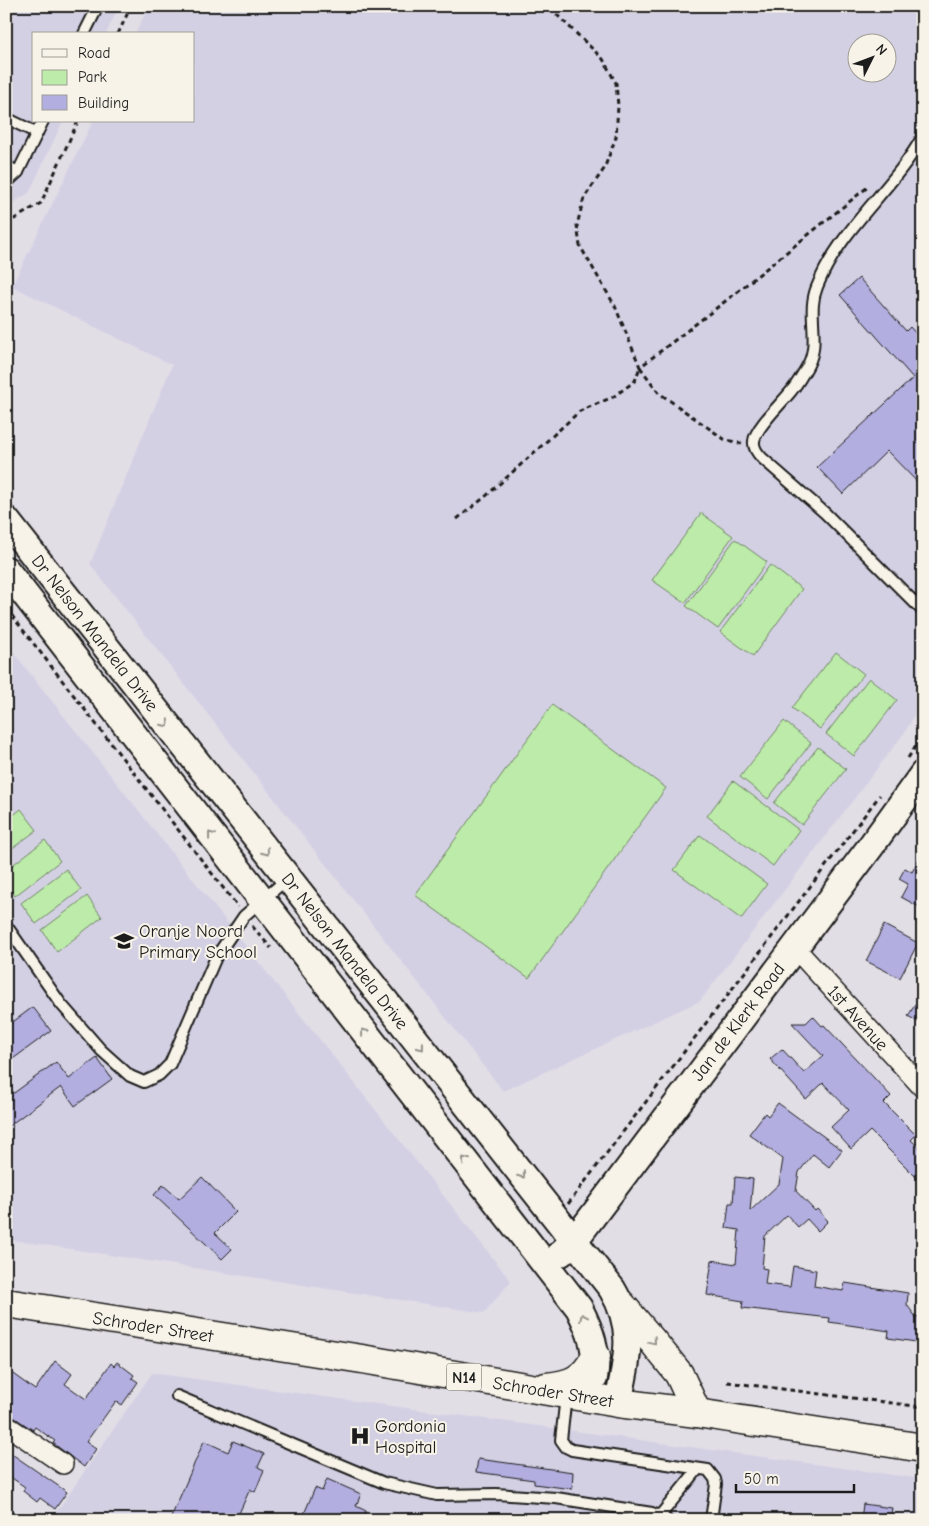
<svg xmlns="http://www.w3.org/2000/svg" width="929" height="1526" viewBox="0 0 929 1526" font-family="'Comic Neue',sans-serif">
<rect width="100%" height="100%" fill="#e2dee6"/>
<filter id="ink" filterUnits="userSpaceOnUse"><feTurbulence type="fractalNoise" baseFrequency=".02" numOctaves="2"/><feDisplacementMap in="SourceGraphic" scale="10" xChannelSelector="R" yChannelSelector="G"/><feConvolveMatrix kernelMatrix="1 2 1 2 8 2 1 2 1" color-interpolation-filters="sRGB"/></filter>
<g filter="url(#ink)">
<g fill="#d4d0e4" fill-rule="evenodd">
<polygon points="6,6 119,6 106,34 34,34 34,121 63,121 29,193 6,207"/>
<path d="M149,6h774v693l-18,33 -205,269 -197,90 -413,-527 82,-199 -160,-79 81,-165h101v-87h-59zM856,42h30v30h-30z"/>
<polygon points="6,643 511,1281 484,1313 6,1239"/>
<polygon points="152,1373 923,1479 923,1520 51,1520"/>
</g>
<g fill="#bdeba9" stroke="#6c8462">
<polygon points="701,513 733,536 685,603 652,580"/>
<polygon points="735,539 767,562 718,629 686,606"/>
<polygon points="770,565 802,589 753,656 720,632"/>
<polygon points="836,652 864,674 820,729 792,708"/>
<polygon points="869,678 897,700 854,756 826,734"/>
<polygon points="552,705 666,788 529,978 415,895"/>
<polygon points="784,721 811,743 768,799 740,777"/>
<polygon points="818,747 846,769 802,825 774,803"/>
<polygon points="733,781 799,830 773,866 707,816"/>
<polygon points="21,809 37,830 6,853 6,821"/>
<polygon points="700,835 767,884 741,919 674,870"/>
<polygon points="45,840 60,861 15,896 6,884 6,870"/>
<polygon points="66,869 81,890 36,924 21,903"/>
<polygon points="87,896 102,917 57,952 42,930"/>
</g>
<g fill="#b2aee0" stroke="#1c1c1c">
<polygon points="859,278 906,331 910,327 923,341 923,488 887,451 843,494 817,467 913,378 840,295"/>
<polygon points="923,852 923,909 901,897 908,884 899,879 905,868 912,872"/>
<polygon points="884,925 918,943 900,978 866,961"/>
<polygon points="923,992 923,1025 908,1016"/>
<polygon points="33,1007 51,1031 6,1064 6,1027"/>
<polygon points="813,1016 822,1026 824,1025 891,1096 884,1103 916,1135 911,1140 923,1151 923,1184 870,1131 851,1149 831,1127 849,1110 823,1083 806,1099 770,1059 782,1049 804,1073 823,1056 792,1023 806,1023"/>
<polygon points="97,1058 112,1079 75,1106 61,1087 6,1128 6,1083 14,1093 56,1062 69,1079"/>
<polygon points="778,1103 842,1150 829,1167 813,1154 799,1172 796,1191 815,1211 817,1209 828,1221 818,1231 807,1219 798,1227 787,1215 765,1236 762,1268 767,1269 765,1284 790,1287 793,1266 816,1270 814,1286 843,1291 845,1283 908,1293 907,1305 916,1317 923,1315 923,1343 888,1338 889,1331 829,1322 830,1318 742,1308 743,1301 707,1295 712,1260 736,1264 739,1230 726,1228 729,1203 733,1203 735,1177 753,1179 750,1211 779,1184 783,1159 749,1134 765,1113 768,1116"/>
<polygon points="202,1177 236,1212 215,1233 232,1249 222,1259 154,1195 163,1185 179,1199"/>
<polygon points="55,1361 72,1374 65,1384 86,1399 111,1363 114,1366 117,1362 134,1375 132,1378 138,1382 122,1405 116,1401 86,1442 96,1449 84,1467 53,1443 55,1441 35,1427 33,1430 12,1416 6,1414 6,1369 35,1390"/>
<polygon points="204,1441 228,1452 233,1441 264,1454 258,1467 264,1470 255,1492 250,1489 236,1520 170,1520"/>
<polygon points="6,1450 67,1492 55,1509 40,1498 37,1502 23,1491 25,1487 6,1474"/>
<polygon points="478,1459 573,1472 572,1489 534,1484 534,1480 476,1472"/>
<polygon points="327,1479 361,1494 356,1506 366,1511 362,1520 310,1520 312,1517 304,1514 315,1488 322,1491"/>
<polygon points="863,1504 892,1508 890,1520 861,1520"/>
</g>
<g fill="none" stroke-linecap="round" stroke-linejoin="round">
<defs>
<g id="lane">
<polyline points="84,34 98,6"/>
<polyline points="6,118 37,133"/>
<path d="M923,136c-30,54 -83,92 -106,151 -11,26 4,53 -9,78 -5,9 -10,18 -16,25 -9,12 -37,38 -38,51 -1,7 3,12 8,17l63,55 98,98"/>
<polyline points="6,166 18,172"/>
<polyline points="6,183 18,172 43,121"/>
<polyline points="6,925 61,1004 101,1050 130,1076 144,1082 159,1075 170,1064 216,957 244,916 287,879"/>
<polyline points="177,1396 384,1483 437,1495 496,1494 556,1498 652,1513 667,1520"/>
<polyline points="566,1396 561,1440 566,1447 572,1450 708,1470 715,1479 716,1484 711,1520"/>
<polyline points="659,1517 698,1469"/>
</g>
<g id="street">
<polyline points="794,947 923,1088"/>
<polyline points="6,1425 63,1464"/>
</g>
<g id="secondary">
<path d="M6,520l606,769c24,40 15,70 6,114"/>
<path d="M6,570l573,738c11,22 20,44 15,70"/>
<polyline points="561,1253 574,1241 871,846 923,774"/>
</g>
<g id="highway">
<polyline points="6,1303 362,1359 618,1403 697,1413 923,1448"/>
<polyline points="621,1304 654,1343 679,1374 697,1413"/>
<path d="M546,1387c26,-2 38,-8 50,-31"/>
</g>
</defs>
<use href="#lane" stroke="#1c1c1c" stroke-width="14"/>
<use href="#street" stroke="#1c1c1c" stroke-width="22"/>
<use href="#secondary" stroke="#1c1c1c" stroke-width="30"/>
<use href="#highway" stroke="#1c1c1c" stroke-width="31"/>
<g stroke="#1c1c1c" stroke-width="3" stroke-dasharray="5 4" stroke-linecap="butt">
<polyline points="553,6 555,13 603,59 616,83 618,106 616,137 604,169 584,198 577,225 580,246 615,306 640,367 732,296 869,186"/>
<polyline points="118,34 131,6"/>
<polyline points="6,224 41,203 78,121"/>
<polyline points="640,367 659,393 724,439 742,444"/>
<polyline points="6,494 12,501"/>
<polyline points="457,519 485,497 580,411 613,397 635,381 640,367"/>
<polyline points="6,608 238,907"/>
<polyline points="908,758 923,735"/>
<polyline points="252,926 271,948"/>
<polyline points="568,1204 880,795"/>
<polyline points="727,1382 923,1407"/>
</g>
<use href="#lane" stroke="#f7f3e8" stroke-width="10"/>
<use href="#street" stroke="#f7f3e8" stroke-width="19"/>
<use href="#secondary" stroke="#f7f3e8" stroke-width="26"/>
<use href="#highway" stroke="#f7f3e8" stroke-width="28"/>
</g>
<defs><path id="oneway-chevron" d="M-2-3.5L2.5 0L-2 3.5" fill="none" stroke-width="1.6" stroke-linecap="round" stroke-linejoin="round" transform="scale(1.25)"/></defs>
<g stroke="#94928c">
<use href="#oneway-chevron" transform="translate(166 724) rotate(52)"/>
<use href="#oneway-chevron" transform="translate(211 835) rotate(-128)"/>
<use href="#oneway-chevron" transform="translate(266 852) rotate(52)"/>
<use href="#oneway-chevron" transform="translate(364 1032) rotate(-128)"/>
<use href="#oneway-chevron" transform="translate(421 1047) rotate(52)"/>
<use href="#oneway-chevron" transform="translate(465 1160) rotate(-128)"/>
<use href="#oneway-chevron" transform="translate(522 1175) rotate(52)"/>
<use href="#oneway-chevron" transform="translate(583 1317) rotate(-115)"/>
<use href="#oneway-chevron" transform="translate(653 1341) rotate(50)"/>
</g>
</g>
<defs>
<symbol id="school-bare" viewBox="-9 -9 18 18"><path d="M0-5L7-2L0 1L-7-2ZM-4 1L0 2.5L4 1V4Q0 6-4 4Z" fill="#1c1c1c" stroke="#f7f3e8" stroke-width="2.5" paint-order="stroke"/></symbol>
<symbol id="hospital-bare" viewBox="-9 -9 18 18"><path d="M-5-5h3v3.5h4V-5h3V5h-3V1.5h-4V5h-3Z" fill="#1c1c1c" stroke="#f7f3e8" stroke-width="2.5" paint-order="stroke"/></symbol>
</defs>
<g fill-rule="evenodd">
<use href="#school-bare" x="110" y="927" width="28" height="28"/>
<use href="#hospital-bare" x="346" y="1422" width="28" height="28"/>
</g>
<g text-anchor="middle" stroke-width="4" stroke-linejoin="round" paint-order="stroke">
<rect fill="#f7f3e8" stroke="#5e5c59" stroke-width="1" x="446.5" y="1363.5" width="35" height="27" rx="4"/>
<g font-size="16" font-weight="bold" fill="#1c1c1c">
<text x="464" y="1383">N14</text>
</g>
<g font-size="18" fill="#1c1c1c" stroke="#f7f3e8">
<text transform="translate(95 633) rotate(52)" y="6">Dr Nelson Mandela Drive</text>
<text transform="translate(345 951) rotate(52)" y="6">Dr Nelson Mandela Drive</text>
<text transform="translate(858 1018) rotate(48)" y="6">1st Avenue</text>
<text transform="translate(738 1022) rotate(-53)" y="6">Jan de Klerk Road</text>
<text transform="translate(153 1327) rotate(9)" y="6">Schroder Street</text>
<text transform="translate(553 1392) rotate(9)" y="6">Schroder Street</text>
</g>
<g font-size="18" fill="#1c1c1c" stroke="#f7f3e8" text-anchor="start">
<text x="139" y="937">Oranje Noord<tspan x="139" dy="21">Primary School</tspan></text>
<text x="375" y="1432">Gordonia<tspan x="375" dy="21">Hospital</tspan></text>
</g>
</g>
<rect width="929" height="1526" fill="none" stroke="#f7f3e8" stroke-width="25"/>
<rect x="12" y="12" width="904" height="1501" fill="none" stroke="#1c1c1c" stroke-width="2" filter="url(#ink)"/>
<rect x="32" y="32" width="162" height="90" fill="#f7f3e8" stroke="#9f9d96"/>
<rect x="42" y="49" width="25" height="8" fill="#f7f3e8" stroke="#9f9d96"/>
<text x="78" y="58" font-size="15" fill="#1c1c1c">Road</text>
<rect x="42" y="70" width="25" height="15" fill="#bdeba9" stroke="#9f9d96"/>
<text x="78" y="82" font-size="15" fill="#1c1c1c">Park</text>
<rect x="42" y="95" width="25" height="15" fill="#b2aee0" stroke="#9f9d96"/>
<text x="78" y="108" font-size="15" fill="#1c1c1c">Building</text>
<g transform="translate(872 58) rotate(48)"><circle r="24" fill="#f7f3e8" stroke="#9f9d96"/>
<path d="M0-4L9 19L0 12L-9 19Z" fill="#1c1c1c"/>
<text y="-8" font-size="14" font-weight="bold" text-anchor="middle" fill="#1c1c1c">N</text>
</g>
<path d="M736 1484v8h118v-8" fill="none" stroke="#1c1c1c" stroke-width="2.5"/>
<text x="744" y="1484" font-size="15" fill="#1c1c1c" stroke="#f7f3e8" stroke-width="4" paint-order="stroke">50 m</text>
</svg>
